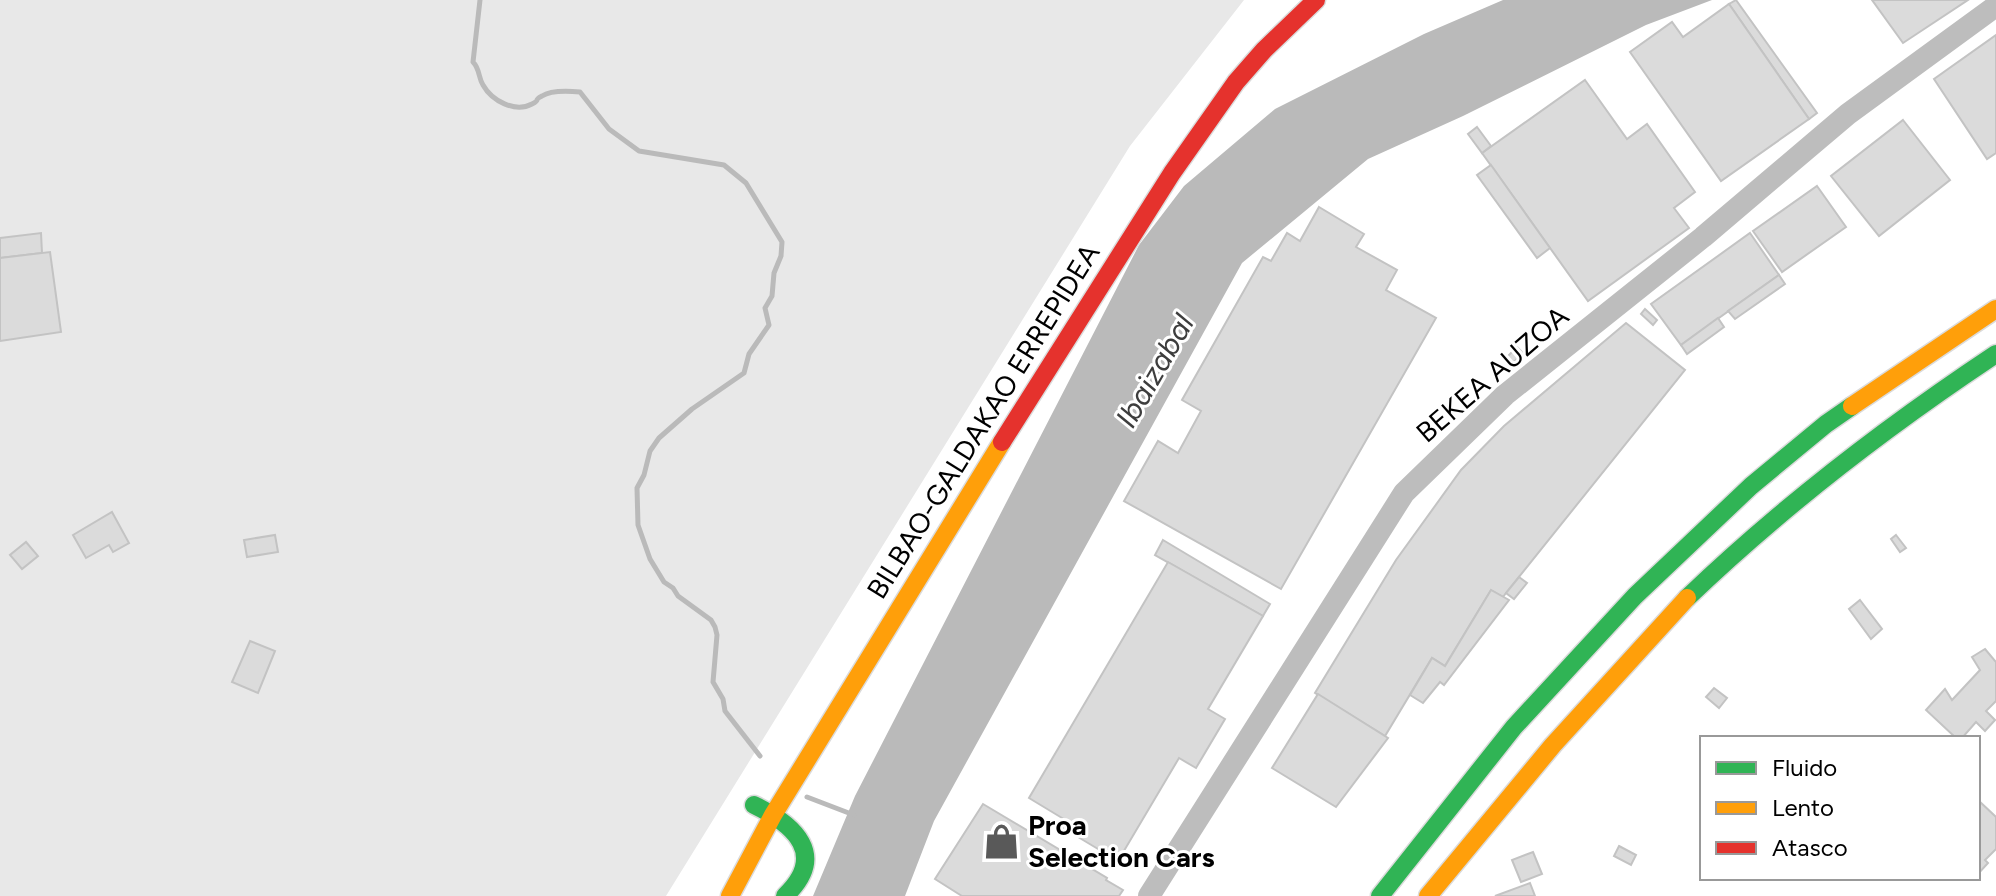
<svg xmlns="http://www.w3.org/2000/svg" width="1996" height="896" viewBox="0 0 1996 896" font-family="Figtree,sans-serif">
<rect width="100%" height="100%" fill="#fff"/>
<polygon fill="#e8e8e8" points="0,0 1244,0 1130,146 666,896 0,896"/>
<polygon fill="#bababa" points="1503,0 1712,0 1646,25 1463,116 1368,159 1242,263 934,821 905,896 813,896 855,796 1139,245 1184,186 1275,109 1424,34"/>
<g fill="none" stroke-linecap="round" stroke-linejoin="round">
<g stroke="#bababa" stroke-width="5">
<path d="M480,0l-7,62c7,7 5,15 10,23 9,16 32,28 49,19 10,-5 0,-3 10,-8 9,-6 27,-5 38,-4l29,37 30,22 85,14 22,18 36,59 -1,14 -7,17 -2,23 -7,12 4,17 -20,29 -5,19 -52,36 -33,29 -9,13 -6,24 -7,13 1,37 12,34 14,23 9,6 5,8 33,24 4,7 2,8 -4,47 10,17 2,12 35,45"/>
<polyline points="807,797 854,815"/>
</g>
</g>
<g fill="#dbdbdb" stroke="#c3c3c3" stroke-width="2">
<polygon points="1736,0 1817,113 1809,119 1729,4"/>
<polygon points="1872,0 1968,0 1903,43"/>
<polygon points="1729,4 1809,119 1721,181 1630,52 1672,22 1683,37"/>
<polygon points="1996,35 1996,153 1987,159 1934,79"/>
<polygon points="1585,80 1627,139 1647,124 1695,192 1674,208 1689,228 1588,301 1482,153"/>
<polygon points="1903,120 1950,180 1879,236 1831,176"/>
<polygon points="1477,127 1491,146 1482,153 1468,134"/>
<polygon points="1491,165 1550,248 1537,258 1477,175"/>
<polygon points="1817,186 1846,227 1782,272 1753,231"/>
<polygon points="1319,207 1364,234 1356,247 1397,270 1386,290 1436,318 1281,589 1124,501 1158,441 1178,453 1201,411 1182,400 1263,257 1271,261 1287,233 1300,241"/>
<polygon points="41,233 42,253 0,258 0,238"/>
<polygon points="1750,233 1779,275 1681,345 1651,304"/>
<polygon points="50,252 61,332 0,341 0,258"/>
<polygon points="1779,275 1785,284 1735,319 1728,311"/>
<polygon points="1645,309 1657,320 1653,325 1641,314"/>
<polygon points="1718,318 1724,327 1687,354 1681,345"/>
<polygon points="1626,323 1685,370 1506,593 1503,597 1491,590 1445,666 1432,658 1385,736 1315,693 1396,560 1461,470 1504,426"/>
<polygon points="1517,347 1523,353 1511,365 1505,359"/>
<polygon points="112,512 129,543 113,552 109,545 86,558 73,535"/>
<polygon points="275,535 278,552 247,557 244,540"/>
<polygon points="1896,535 1906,548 1900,552 1891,539"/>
<polygon points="1163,540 1270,604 1263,616 1155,555"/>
<polygon points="26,542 38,556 22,569 10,555"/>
<polygon points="1168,562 1263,616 1208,709 1225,719 1196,768 1179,758 1118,861 1063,828 1067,821 1029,798"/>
<polygon points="1519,577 1527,583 1514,599 1506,593"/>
<polygon points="1491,590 1509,600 1444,685 1440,682 1423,703 1410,695 1432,658 1445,666"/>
<polygon points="1860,600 1882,629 1871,639 1849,609"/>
<polygon points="250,641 275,651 258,693 232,682"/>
<polygon points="1985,649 1996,662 1996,701 1986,711 1995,720 1985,731 1976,722 1962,738 1956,738 1926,710 1945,689 1952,700 1980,670 1972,657"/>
<polygon points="1714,688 1727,698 1719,708 1706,697"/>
<polygon points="1318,694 1388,738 1336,807 1272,768"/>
<polygon points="1978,800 1996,817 1996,849 1985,860 1988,863 1978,874"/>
<polygon points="983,804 1107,878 1106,880 1123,890 1119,896 962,896 935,879"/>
<polygon points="1619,846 1636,855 1631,865 1614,856"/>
<polygon points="1533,852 1542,874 1521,882 1512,860"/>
<polygon points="1530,883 1535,896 1495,896"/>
</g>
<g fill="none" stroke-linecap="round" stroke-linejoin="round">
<defs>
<g id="fast">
<path d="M1687,598c96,-92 199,-171 309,-244"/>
<path d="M754,805c41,20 74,50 31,91"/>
<polyline points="1380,896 1514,727 1635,596 1751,486 1826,424 1852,406"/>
</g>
<g id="slow">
<polyline points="1852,406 1996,309"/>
<polyline points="730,896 773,815 1002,442"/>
<polyline points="1428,896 1553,745 1687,598"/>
</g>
<polyline id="jam" points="1002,442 1172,173 1236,82 1264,50 1316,0"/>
</defs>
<use href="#fast" stroke="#dbdbdb" stroke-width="21"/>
<use href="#slow" stroke="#dbdbdb" stroke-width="21"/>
<use href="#jam" stroke="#dbdbdb" stroke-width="21"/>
<polyline stroke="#bdbdbd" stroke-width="22" points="1149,896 1404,493 1505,395 1703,237 1848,114 1996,6"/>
<use href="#fast" stroke="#30b455" stroke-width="18"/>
<use href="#slow" stroke="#ff9f0a" stroke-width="18"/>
<use href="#jam" stroke="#e5322d" stroke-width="18"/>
</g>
<defs>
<symbol id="shop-bare" viewBox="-9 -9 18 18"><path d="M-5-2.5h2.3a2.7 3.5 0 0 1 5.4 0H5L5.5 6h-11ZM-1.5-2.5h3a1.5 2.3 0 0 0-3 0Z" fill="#595959" stroke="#fff" stroke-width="2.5" paint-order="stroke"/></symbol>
</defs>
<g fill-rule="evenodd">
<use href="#shop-bare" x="976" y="816" width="51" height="51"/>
</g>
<g text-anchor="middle" stroke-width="6" stroke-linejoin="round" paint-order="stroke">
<g font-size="28" fill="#000" stroke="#fff">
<text transform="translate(1492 374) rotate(-41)" y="10">BEKEA AUZOA</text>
<text transform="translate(983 421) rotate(-58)" y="10">BILBAO-GALDAKAO ERREPIDEA</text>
</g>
<g font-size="28" font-weight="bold" fill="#000" stroke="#fff" text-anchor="start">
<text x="1028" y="835">Proa<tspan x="1028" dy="32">Selection Cars</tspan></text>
</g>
<g font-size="30" font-style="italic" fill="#3d3d3d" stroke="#fff">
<text transform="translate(1155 371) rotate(-60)" y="10">Ibaizabal</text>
</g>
</g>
<rect x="1700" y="736" width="280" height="144" fill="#ffffff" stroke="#999999" stroke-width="2"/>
<rect x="1716" y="762" width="40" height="12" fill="#30b455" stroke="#999999" stroke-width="2"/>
<text x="1772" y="776" font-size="24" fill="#000000">Fluido</text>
<rect x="1716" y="802" width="40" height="12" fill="#ff9f0a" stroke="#999999" stroke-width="2"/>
<text x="1772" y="816" font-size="24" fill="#000000">Lento</text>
<rect x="1716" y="842" width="40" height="12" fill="#e5322d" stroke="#999999" stroke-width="2"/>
<text x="1772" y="856" font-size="24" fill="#000000">Atasco</text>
</svg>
